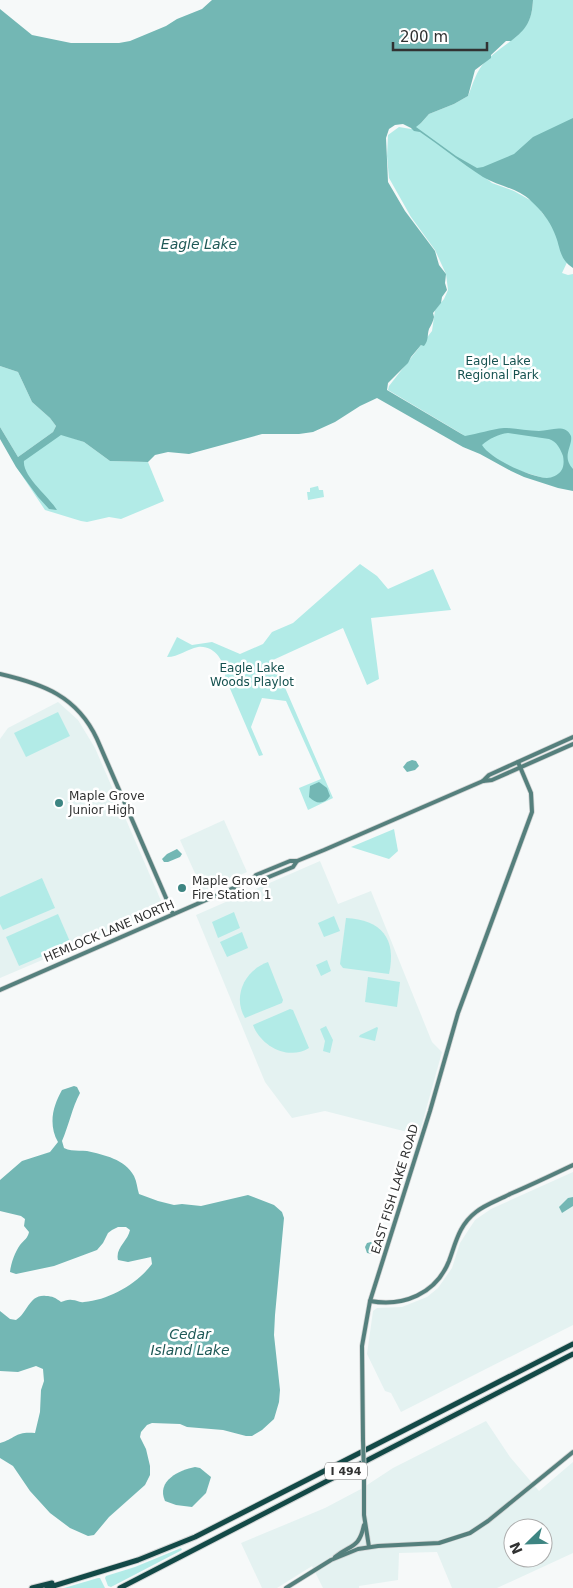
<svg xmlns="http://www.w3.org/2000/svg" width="573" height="1588" viewBox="0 0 573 1588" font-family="'DejaVu Sans',sans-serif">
<rect width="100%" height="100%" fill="#f6f9f9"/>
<g fill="#e4f2f1" fill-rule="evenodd">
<polygon points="58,702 78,720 95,748 162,903 162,909 0,978 0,739 8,728"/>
<polygon points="224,820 247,872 203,891 180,840"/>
<polygon points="320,861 338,904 371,891 432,1042 442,1052 419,1135 325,1111 292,1118 265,1082 196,915"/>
<polygon points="573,1172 573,1325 401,1412 391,1393 385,1391 367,1354 373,1311 377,1308 402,1307 427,1297 438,1288 452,1268 460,1243 475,1220 491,1209"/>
<path d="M486,1421l24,36 29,34 34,-29v91l-76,35h-45l-15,-36 -38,1 -1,27 -39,6v2h-36l-11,-22 -35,22h-15l-21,-45 84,-35 36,-19 32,-21zM513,1528h30v30h-30z"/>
</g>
<g fill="#b2ebe7">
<path d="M533,0h40v120l-86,59 5,4 22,8 23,13 6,10 15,16 12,26 -8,17 6,2 5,-1v213l-56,-17 -41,-21 -14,-15 -74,-44 1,-4 43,-55 3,-21 9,-11 4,-9 -2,-16 -11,-24 -24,-33 -22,-39 -2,-22 1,-21 11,-8 12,2 10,-6 8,-9 25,-10 14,-8c5,-12 8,-25 17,-34 22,-23 47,-26 48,-62z"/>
<polygon points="0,366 18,372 32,402 50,418 56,426 53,432 18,457 0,427"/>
<polygon points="61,434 84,442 110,461 148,462 164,501 121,519 109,517 87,522 81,521 45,510 17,468 27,458"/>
<polygon points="318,486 319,490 323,490 324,497 308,500 307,492 310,492 310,488"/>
<path d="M360,564l17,12 11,13 45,-20 18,41 -80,8 8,61 -12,6 -24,-57 -70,32 60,138 -25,12 -9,-22 22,-9 -35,-78 -24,-3 -11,29 12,28 -4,1 -34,-79c1,-14 -10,-32 -27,-30 -11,2 -19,10 -31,10l10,-20 15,8 20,-3 28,12 23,-10 9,-12 21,-9z"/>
<polygon points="58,712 70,736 26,757 14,733"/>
<polygon points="394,829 398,851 389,859 351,847"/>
<polygon points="42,878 55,908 3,930 0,924 0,897"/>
<polygon points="234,912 240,928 218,938 212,922"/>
<polygon points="58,914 71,944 19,966 6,937"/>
<polygon points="334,916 340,931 324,937 318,923"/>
<path d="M346,918c35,2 51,20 43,56l-46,-6 -3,-4z"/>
<polygon points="242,932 248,948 227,957 220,942"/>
<polygon points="327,960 331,971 321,976 316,965"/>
<path d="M268,962l15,38 -1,3 -37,15c-13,-22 0,-48 23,-56z"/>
<polygon points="368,977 400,982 397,1007 365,1002"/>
<path d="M290,1009l3,1 16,38c-21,13 -48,-2 -56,-23z"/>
<polygon points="326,1026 333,1040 330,1053 323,1051 325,1041 320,1029"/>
<polygon points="377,1027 378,1028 375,1041 359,1037 360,1035"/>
<polygon points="181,1548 182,1550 111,1587 108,1586 105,1578 106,1576 135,1567"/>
<polygon points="100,1578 105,1588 64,1588 98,1578"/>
</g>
<g fill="#73b7b4" fill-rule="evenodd">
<path d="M212,0h321c-1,20 -6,29 -22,41h-5l-15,14v3l-16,12 -7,26 -14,8 -25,10 -8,9 -5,4 40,29 21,12 6,-1 31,-13 19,-17 40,-19v150c-15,-10 -12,-21 -19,-36 -5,-12 -13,-22 -23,-31 -13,-13 -33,-15 -48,-24 -22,-14 -42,-31 -63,-45l-6,-1 -3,-3 -8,-4 -8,1 -6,4 -3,9 2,44 17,29 30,40 4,14 7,9 -1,9 2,7 -5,7 -1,6 -8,10 1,4c-1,5 -3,8 -5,12 -2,6 0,11 -5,17l-3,-1 -10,12 -3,6 -20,20 -1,7 78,46c13,-2 26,-7 39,-8 12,0 23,3 35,3 11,0 26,-8 32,5 2,10 -10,20 2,33v22l-15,-3 -34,-11 -13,-6 -31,-17 -17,-7 -86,-49 -17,8 -25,16 -22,10 -14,2h-37l-73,20 -21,-2 -13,3 -7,7 -38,-1 -26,-19 -23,-7 -37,26c-2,15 25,36 33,49l-8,-1 -11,-12 -22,-30 -16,-28v-12l18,30 35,-25 3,-6 -6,-8 -18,-16 -14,-30 -18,-6v-357l32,26 39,8h48l11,-2 36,-15 11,-7 25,-10zM508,433l41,6c8,3 11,9 14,17 1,5 1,11 -2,15 -3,4 -9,7 -14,7 -16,-1 -57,-19 -65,-33 7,-6 16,-11 26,-12z"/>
<polygon points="412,760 416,761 419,766 415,770 407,772 403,767 407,762"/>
<path d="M319,782l8,6 3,8c-6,9 -14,8 -21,1l1,-11z"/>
<polygon points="177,849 182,854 180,857 168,862 164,862 162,859 167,854"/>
<path d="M74,1086l3,1 3,6c-8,15 -11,32 -18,48l2,7c7,4 15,2 23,3 17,4 38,8 47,25 3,6 3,12 5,18l19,7 16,4 8,-1 19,2 47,-11 26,10 8,7 2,6 -9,97 -1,20 6,55 -1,12 -5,17 -12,11 -10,6h-6l-23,-6 -36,-3 -7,-3 -28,-1 -5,2 -6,7 -1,5 6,12 4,17v9l-5,10 -36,32 -15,18 -6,1 -18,-8 -20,-15 -20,-22 -17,-25 -13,-8v-15c16,-5 16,-12 35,-10l5,-21 1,-22 3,-9 -1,-12 -7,-3 -18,6 -18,-1v-60l10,8 6,1c12,-7 13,-26 30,-24 6,0 10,2 15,6 4,-1 7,-3 11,-2 5,0 7,3 12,2 25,-2 53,-18 68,-38l-1,-7 -23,5 -10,-2c-3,-12 10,-19 12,-30l-4,-3h-8l-6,3 -4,3 -5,10 -6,7 -43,16 -38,8 -6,-2c1,-9 5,-20 10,-27 4,-5 8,-7 9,-13l-5,-6 1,-7 -4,-3 -21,-5v-31l22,-19 28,-9 8,-10c-10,-18 -5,-36 4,-52z"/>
<polygon points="573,1197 573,1206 562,1213 559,1207 568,1198"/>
<polygon points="379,1240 380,1242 376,1252 372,1254 367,1253 365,1247 367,1243"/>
<path d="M195,1467l5,1 11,9 -5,16 -14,14 -16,-2 -11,-4c-9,-20 14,-31 30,-34z"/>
</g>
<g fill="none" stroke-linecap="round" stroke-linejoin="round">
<defs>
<g id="secondary">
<path d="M0,674c43,10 77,22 97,65l76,175"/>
<polyline points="483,781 489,775 573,737"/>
<polyline points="253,879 259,881 293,867 297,861"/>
<polyline points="0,990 229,890 253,879 256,875 290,861 297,861 324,850 483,781 492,780 573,744"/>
<path d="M370,1301c33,6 66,-7 79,-40 7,-19 10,-36 27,-49 10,-8 23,-12 34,-18 21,-9 42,-19 63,-29"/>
<polyline points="363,1440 362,1346 370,1301 430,1111 458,1013 532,812 531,793 518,762"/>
<polyline points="364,1475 364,1515 369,1547"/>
<path d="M335,1557c16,-13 24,-8 29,-32"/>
<polyline points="286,1588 331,1560 358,1549 378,1546 439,1543 470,1533 488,1521 573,1452"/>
</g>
<g id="highway">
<polyline points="32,1588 52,1583"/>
<polyline points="47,1588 138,1560 195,1537 573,1344"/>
<polyline points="120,1588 573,1354"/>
</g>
</defs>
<use href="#secondary" stroke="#d3d5d5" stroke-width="5.5"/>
<use href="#highway" stroke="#d3d5d5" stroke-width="7"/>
<use href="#secondary" stroke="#55807d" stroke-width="4"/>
<use href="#highway" stroke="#134947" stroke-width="5"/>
<defs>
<polyline id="secondary-bridge" points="363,1440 364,1475"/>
</defs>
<use href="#secondary-bridge" stroke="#d3d5d5" stroke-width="5.5" stroke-linecap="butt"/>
<use href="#secondary-bridge" stroke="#55807d" stroke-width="4"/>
</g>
<g fill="#3d8582" stroke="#fff" stroke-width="2">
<circle cx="59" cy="803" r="5"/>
<circle cx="182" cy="888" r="5"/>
</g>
<g text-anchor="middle" stroke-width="5" stroke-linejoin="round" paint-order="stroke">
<rect fill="#fff" stroke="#6f7070" stroke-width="1" x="325" y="1462.5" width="42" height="17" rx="4"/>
<g font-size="11" font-weight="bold" fill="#313232">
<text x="346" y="1475">I 494</text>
</g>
<g font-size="12" fill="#165250" stroke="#fff">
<text x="498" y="365">Eagle Lake<tspan x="498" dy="14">Regional Park</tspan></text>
<text x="252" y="672">Eagle Lake<tspan x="252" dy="14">Woods Playlot</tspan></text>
</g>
<g font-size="12" fill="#313232" stroke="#fff" text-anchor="start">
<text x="69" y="800">Maple Grove<tspan x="69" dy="14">Junior High</tspan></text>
<text x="192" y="885">Maple Grove<tspan x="192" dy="14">Fire Station 1</tspan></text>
</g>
<g font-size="12" fill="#313232" stroke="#fff">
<text transform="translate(109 931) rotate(-23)" y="4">HEMLOCK LANE NORTH</text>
<text transform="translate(395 1189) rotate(-73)" y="4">EAST FISH LAKE ROAD</text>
</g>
<g font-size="14" font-style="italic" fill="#1f5957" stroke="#fff">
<text x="199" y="249">Eagle Lake</text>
<text x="190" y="1339">Cedar<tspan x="190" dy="16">Island Lake</tspan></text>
</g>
</g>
<g transform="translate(528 1543) rotate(247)"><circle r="24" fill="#ffffff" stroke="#adadad"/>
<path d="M0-4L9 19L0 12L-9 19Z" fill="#3d8582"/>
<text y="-8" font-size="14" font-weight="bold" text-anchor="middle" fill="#313232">N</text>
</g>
<path d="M393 42v8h94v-8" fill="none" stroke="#313232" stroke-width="2.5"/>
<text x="400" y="42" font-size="15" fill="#313232" stroke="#ffffff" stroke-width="4" paint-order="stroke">200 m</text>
</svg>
